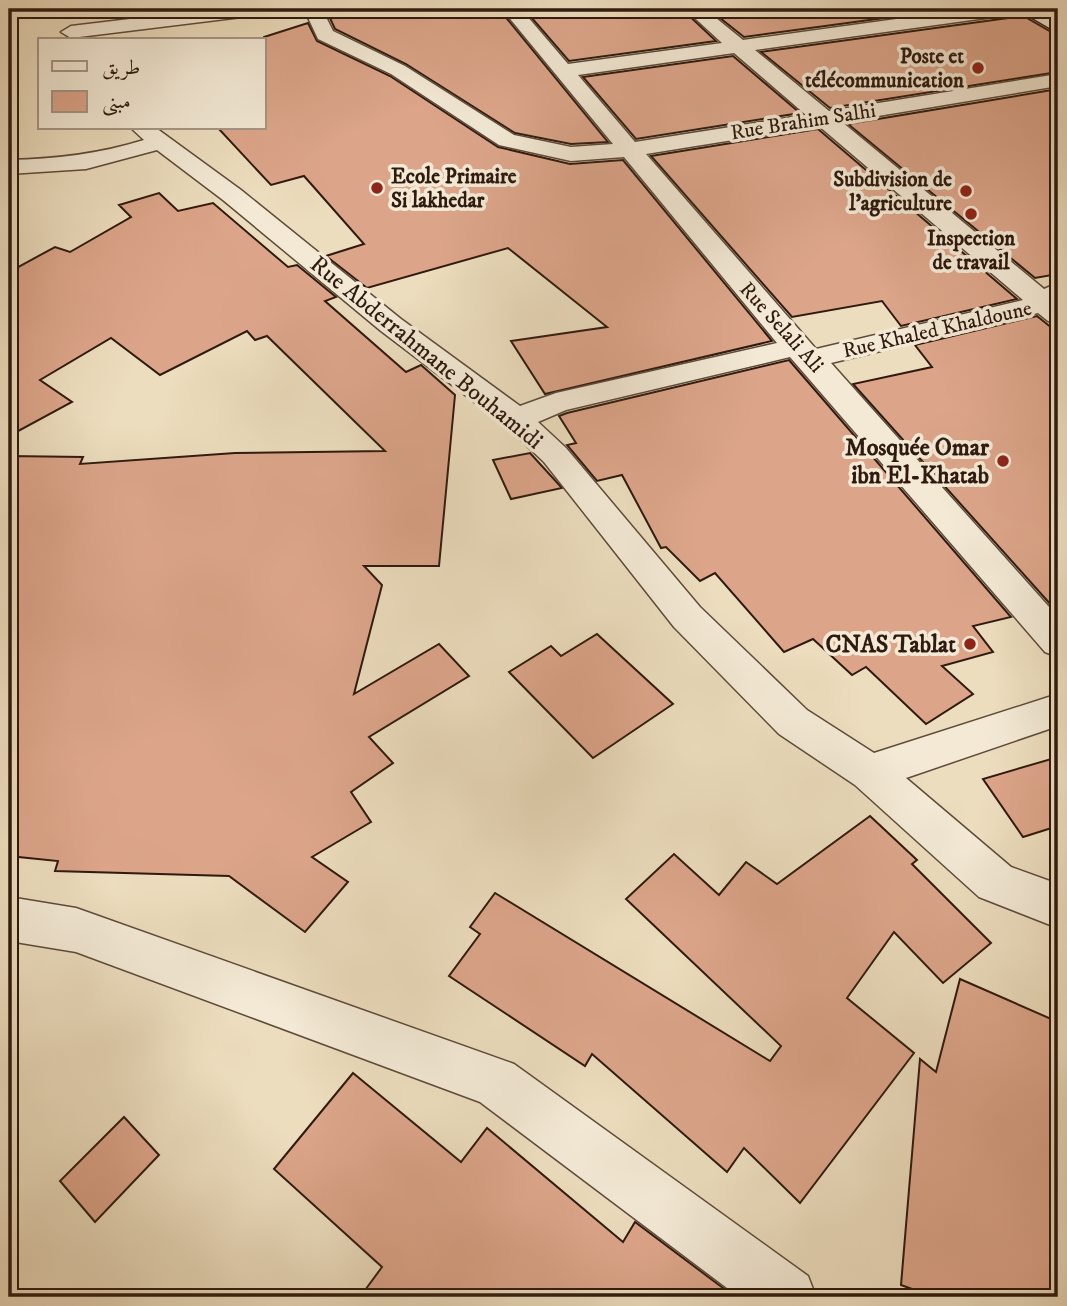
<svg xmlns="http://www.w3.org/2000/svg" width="1067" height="1306" viewBox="0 0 1067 1306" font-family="'IM FELL DW Pica',Amiri,serif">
<rect width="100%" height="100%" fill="#ecddbe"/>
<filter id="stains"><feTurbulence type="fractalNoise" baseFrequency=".00286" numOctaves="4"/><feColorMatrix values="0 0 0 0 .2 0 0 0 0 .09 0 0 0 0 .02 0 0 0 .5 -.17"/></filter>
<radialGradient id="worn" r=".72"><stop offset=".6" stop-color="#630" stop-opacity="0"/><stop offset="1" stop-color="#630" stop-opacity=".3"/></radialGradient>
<g fill="#dca58a" stroke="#2f1a0f" stroke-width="2">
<polygon points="374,9 499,9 608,142 571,144 515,133 406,64 335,29 329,16"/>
<polygon points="524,9 682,9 716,41 569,61"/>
<polygon points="716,9 890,9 899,16 744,37 710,10"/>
<polygon points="1014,14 1020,14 1058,36 1058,72 830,108 761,52 1008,18"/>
<polygon points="308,23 317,41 390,76 498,147 570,164 623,160 772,341 545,394 511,341 607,327 508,248 367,288 326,256 364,244 304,176 271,185 218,128 264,128 264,37"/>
<polygon points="733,56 800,113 636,139 583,77"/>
<polygon points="1058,89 1058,274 1035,278 848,124"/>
<polygon points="818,129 1017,299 901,326 882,301 792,317 651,156"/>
<polygon points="159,193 178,211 213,203 288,267 297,265 336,297 325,301 406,372 421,365 455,395 439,566 364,566 382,585 354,694 439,644 469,676 369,737 393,763 351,792 371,822 312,857 348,882 305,932 229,876 55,871 58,861 9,856 9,456 83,457 80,464 235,453 385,451 267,336 255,340 247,331 160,375 111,338 40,380 72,402 9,436 9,272 55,247 70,252 131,217 119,205"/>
<polygon points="1037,316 1058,333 1058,604 1052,606 853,384 932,367 915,345"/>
<polygon points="789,360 1011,617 973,626 993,652 942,666 973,694 926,724 866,667 852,675 813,639 784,652 715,573 700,581 666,547 661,548 622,475 597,481 567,445 576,443 559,416 567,413"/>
<polygon points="530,453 562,488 511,499 493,460"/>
<polygon points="597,634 673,704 593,758 509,672 551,646 561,656"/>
<polygon points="1058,757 1058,826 1023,837 983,779"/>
<polygon points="870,816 917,860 912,864 991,943 943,983 894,932 847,998 914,1053 800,1203 744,1148 727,1172 592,1054 585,1066 449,976 480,934 470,927 495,893 770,1061 781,1046 626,899 674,854 719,895 746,862 777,884"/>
<polygon points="960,979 1058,1022 1058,1297 934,1297 901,1285 920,1059 936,1072"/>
<polygon points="353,1073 461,1162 487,1128 623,1242 635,1222 735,1297 360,1297 382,1267 274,1169"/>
<polygon points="124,1117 159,1155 95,1222 60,1181"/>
</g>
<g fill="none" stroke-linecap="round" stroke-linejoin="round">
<defs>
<g id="minor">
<polygon points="214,9 267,9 258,15 71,38 61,32 71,26"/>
<path d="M304,9h18l11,22 72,35 109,69 57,12 42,-3 -111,-135h19l47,55 154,-21 -37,-34h20l38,31 226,-31h48l-9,6 -253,35 74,61 229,-37v12l-216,36 202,167 14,-6v40l-10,-2 -10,-8 -207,50 227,254v40l-13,-5 -255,-295 -224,53 -28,12 28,26 134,159 107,103 67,43 184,-59v32l-152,52 105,89 47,17v44l-79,-31 -124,-112 -76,-51 -105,-107 -130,-165 -38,-36 -125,-95 -158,-131 -66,-50 -71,19 -77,5v-14c46,-1 90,-6 135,-20l-13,-12h25l85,62 160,129 119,87 36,-13 221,-50 -153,-186 -53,4 -72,-16 -108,-71 -73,-35zM734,53l72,62 -171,27 -57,-67zM819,126l204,174 -207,49 -170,-195z"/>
</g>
<polygon id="tertiary" points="9,897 76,908 514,1064 808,1276 816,1297 739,1297 480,1102 76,952 9,941"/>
<polygon id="secondary" points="1017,9 1039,9 1058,19 1058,33"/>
</defs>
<use href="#minor" stroke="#5e4b3b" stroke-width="3"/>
<use href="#tertiary" stroke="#5e4b3b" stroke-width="3"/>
<use href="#secondary" stroke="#2f1a0f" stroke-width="3"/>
<use href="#minor" fill="#f3e9d5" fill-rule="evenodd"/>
<use href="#tertiary" fill="#f3e9d5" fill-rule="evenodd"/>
<use href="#secondary" fill="#f3e9d5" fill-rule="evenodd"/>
</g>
<g fill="#8f2418" stroke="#f3e9d5" stroke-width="2.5">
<circle cx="978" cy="68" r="7"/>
<circle cx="377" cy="188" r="7"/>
<circle cx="966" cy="191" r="7"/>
<circle cx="971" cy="214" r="7"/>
<circle cx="1003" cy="461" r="7"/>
<circle cx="970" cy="644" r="7"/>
</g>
<g text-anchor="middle" stroke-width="7" stroke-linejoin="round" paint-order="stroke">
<g font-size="21" font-weight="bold" fill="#2f1a0f" stroke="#f3e9d5" text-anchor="end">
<text x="964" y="63">Poste et<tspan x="964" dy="24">télécommunication</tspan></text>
<text x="391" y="183" text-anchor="start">Ecole Primaire<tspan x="391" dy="24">Si lakhedar</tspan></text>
<text x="952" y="186">Subdivision de<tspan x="952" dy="24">l'agriculture</tspan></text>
<text x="971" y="245" text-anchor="middle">Inspection<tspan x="971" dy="24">de travail</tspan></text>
</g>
<g font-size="21" fill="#2f1a0f" stroke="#f3e9d5">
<text transform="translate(803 121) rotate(-9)" y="7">Rue Brahim Salhi</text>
<text transform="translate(782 327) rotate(48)" y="7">Rue Selali Ali</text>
<text transform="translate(937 329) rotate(-13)" y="7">Rue Khaled Khaldoune</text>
</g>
<g font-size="24" fill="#2f1a0f" stroke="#f3e9d5">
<text transform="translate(427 352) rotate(39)" y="8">Rue Abderrahmane Bouhamidi</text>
</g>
<g font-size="24" font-weight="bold" fill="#2f1a0f" stroke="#f3e9d5" text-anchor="end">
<text x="989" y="455">Mosquée Omar<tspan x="989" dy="28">ibn El-Khatab</tspan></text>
<text x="956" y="652">CNAS Tablat</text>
</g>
</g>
<rect width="1067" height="1306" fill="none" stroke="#ecddbe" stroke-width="35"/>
<rect x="10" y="10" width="1046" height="1285" fill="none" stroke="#2f1a0f" stroke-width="3.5"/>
<rect x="18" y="18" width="1032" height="1271" fill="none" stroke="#2f1a0f" stroke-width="2"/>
<rect x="38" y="38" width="228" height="91" fill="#f3e9d5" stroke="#a59686" stroke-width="2"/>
<rect x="52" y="61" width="35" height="10" fill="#f3e9d5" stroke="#a59686" stroke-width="2"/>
<text x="102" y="74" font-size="21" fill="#2f1a0f">طريق</text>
<rect x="52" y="91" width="35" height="21" fill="#dca58a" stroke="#a59686" stroke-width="2"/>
<text x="102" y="108" font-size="21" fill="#2f1a0f">مبنى</text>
<rect width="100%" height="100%" filter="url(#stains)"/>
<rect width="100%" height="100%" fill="url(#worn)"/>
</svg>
